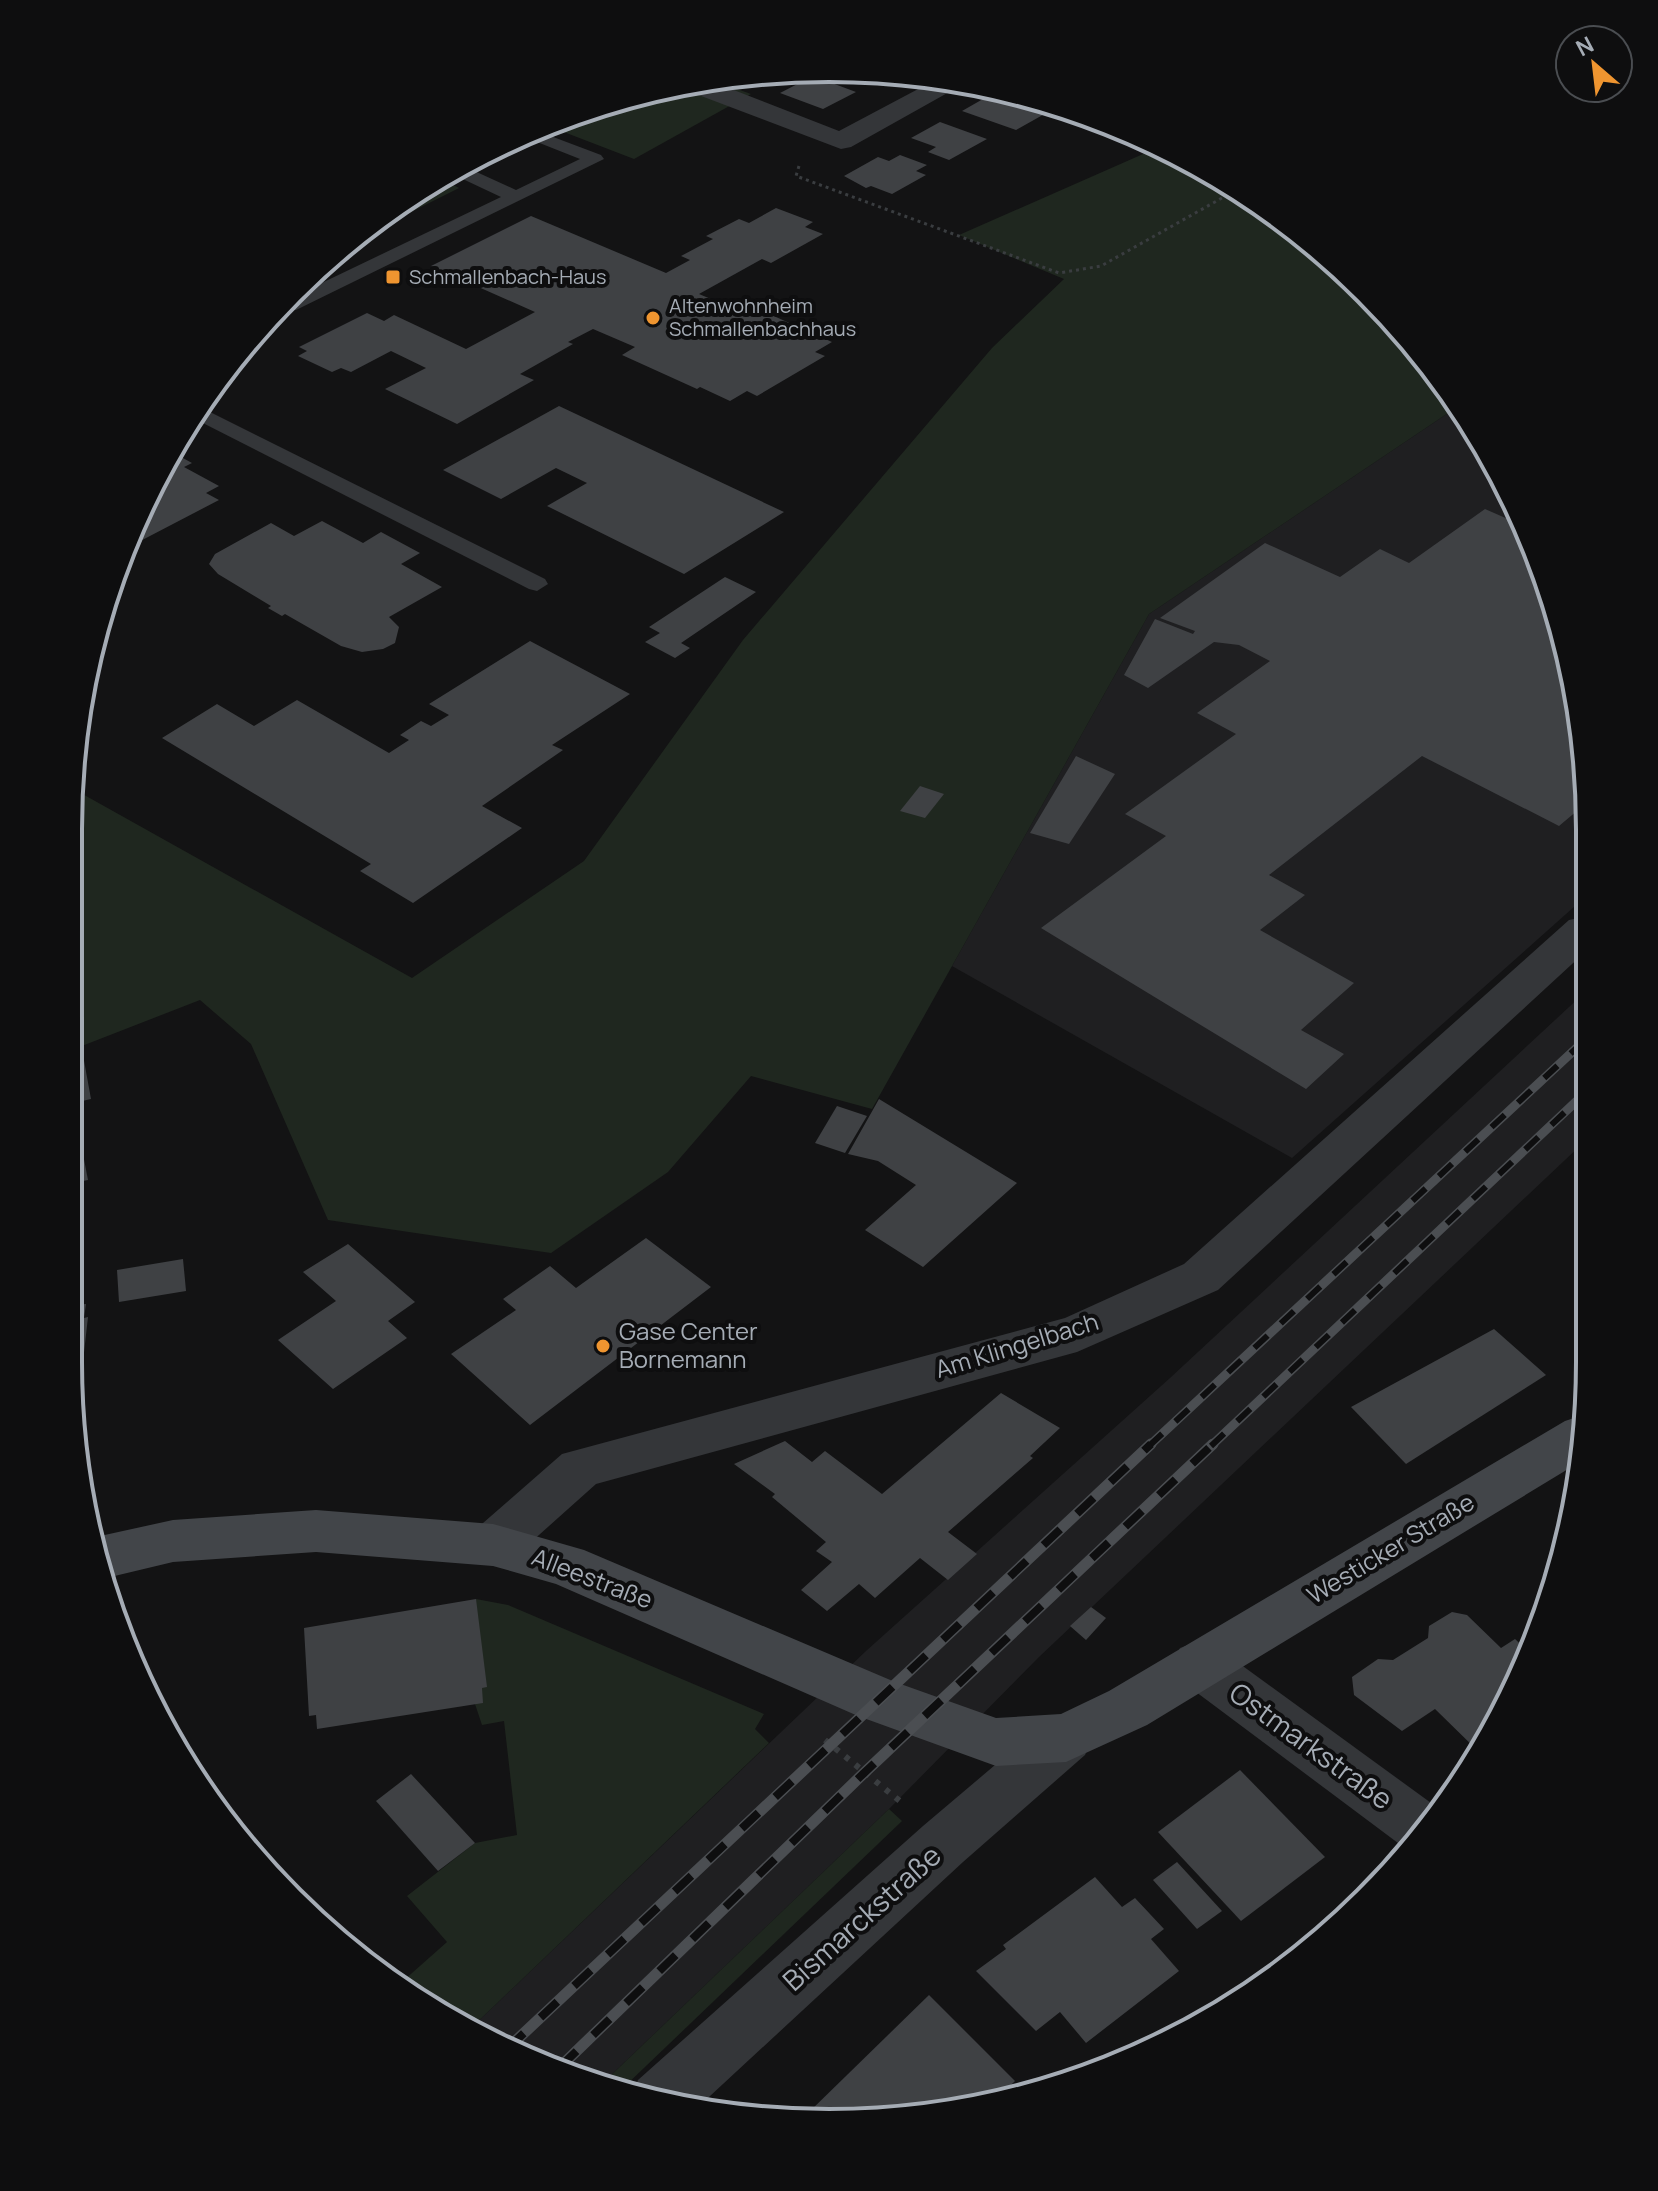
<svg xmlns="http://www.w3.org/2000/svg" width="1658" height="2191" viewBox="0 0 1658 2191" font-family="Manrope,sans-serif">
<rect width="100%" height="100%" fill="#131314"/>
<g fill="#1f1f21">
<polygon points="1460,405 1532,538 1584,730 1584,898 1292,1158 952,966 1149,614"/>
<polygon points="1583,994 1583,1143 1039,1657 889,1809 604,2082 492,2044 470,2029 866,1651 1170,1378"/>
</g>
<g fill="#1f271f">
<polygon points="712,80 751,94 634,159 543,124 680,83"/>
<polygon points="1159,147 1251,196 1367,291 1460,405 1149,614 872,1109 751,1076 668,1172 551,1253 328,1220 251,1044 200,1000 69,1051 70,787 412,978 584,861 743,640 992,348 1064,279 959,235"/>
<polygon points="440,178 459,188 365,235 406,197"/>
<polygon points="476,1599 508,1605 764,1714 755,1729 769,1743 470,2029 403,1981 447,1942 407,1896 475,1843 517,1835 504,1721 482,1725 475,1704"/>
<polygon points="889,1809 902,1821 622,2089 604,2082"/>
</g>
<g fill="#3f4144">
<polygon points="853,70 890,74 878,80"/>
<polygon points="813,76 856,92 823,109 780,93"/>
<polygon points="997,91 1010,96 1014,94 1057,107 1016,130 962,111"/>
<polygon points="940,122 987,139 949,160 928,152 936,147 911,138"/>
<polygon points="900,155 927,165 916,171 926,175 892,194 871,186 866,188 844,176 878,157 889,161"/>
<polygon points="776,208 813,222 805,227 823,234 771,263 762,259 699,294 737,310 747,304 832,342 815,352 825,356 757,396 747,391 730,401 700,387 697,389 622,355 635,347 593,329 568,342 573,344 520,374 534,380 457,424 385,389 426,368 391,351 351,372 341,368 332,372 298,356 307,351 299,347 367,313 384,321 394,315 466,349 535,312 431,266 531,216 666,273 690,260 681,256 713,239 706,236 739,219 749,223"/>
<polygon points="559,406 784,512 684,574 547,506 587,483 556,468 501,499 443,470"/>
<polygon points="172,452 192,463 184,467 219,486 206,493 219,500 125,549 147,492"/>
<polygon points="1485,509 1526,527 1532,538 1584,730 1584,805 1559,826 1422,756 1269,875 1305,895 1260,930 1354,983 1301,1030 1344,1054 1306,1089 1041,928 1166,836 1125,814 1236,734 1197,713 1270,661 1239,645 1214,642 1148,688 1124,675 1155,619 1193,634 1195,631 1160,618 1265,543 1340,577 1380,549 1409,563"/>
<polygon points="322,521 363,543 381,532 420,553 401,564 442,587 389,617 399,627 395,643 383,649 362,652 341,646 285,614 282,616 268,608 271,606 218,574 209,564 215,554 271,523 294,536"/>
<polygon points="725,577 756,592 681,643 690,648 675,658 645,642 660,633 649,627"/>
<polygon points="530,641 630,694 552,745 563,750 482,806 522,828 413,903 360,871 371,864 162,738 217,704 254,726 297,700 389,753 409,740 400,735 421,721 431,726 449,715 429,704"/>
<polygon points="1076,756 1115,774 1069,844 1030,833"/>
<polygon points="920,786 944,794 925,818 900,811"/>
<polygon points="83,1055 91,1099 69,1104 69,1059"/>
<polygon points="879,1099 1017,1183 923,1267 865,1230 916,1185 878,1161 848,1154"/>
<polygon points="837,1106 867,1116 845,1153 815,1143"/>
<polygon points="75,1113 88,1180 68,1184 69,1114"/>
<polygon points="646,1238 711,1287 530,1425 451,1354 516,1310 503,1299 550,1266 576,1288"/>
<polygon points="348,1244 415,1302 388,1321 407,1338 333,1389 278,1340 336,1301 303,1272"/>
<polygon points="183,1259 186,1291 119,1302 117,1270"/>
<polygon points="86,1304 84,1318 88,1317 78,1406 74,1406 68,1362 68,1305"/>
<polygon points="1494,1329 1546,1375 1406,1464 1351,1407"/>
<polygon points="1001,1393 1060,1428 1030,1456 1033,1458 948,1532 977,1554 948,1580 920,1558 875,1598 859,1584 827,1611 801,1590 832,1562 816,1551 826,1542 772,1497 775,1494 734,1464 785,1441 812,1462 825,1451 882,1494"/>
<polygon points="476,1599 487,1687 482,1688 483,1703 317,1729 316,1715 309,1716 304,1628"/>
<polygon points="1091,1607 1106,1618 1086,1640 1070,1626"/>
<polygon points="1452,1612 1467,1615 1501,1648 1515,1639 1529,1652 1488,1743 1480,1753 1435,1709 1402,1731 1354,1695 1352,1677 1378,1659 1393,1660 1428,1638 1429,1626"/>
<polygon points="1240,1770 1325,1857 1241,1921 1158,1832"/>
<polygon points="411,1774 475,1843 438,1871 376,1801"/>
<polygon points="1177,1862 1222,1911 1197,1929 1153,1880"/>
<polygon points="1095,1877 1122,1907 1135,1898 1164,1929 1151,1939 1179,1971 1086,2043 1060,2012 1036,2031 976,1971 1006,1949 1003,1945"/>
<polygon points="929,1995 1015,2081 998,2098 879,2121 805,2116"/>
</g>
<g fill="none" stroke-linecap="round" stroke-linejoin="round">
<polyline stroke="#3a3d40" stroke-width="3" stroke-dasharray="3 4" stroke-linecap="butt" points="799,166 796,176 1059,273 1101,266 1238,189"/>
<polyline stroke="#3a3d40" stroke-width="6" stroke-dasharray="5 8" stroke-linecap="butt" points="825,1740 901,1802"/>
<g fill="#343639" fill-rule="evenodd">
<path d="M532,129l69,26 3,4 -308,151 -12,1 21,-20 196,-94 -51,-24zM532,140l48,19 -64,31 -46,-21z"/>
<polygon points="200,407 545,579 548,584 537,591 529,589 193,418"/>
</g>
<g fill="#343639" fill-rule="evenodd">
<polygon points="937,79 967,82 851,147 841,149 680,88 677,84 708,80 839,131"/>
<polygon points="1584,917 1584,953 1218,1290 1077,1352 596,1484 511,1560 493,1566 475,1560 467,1545 475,1530 562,1454 1065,1318 1184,1264 1569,920"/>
<polygon points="1199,1641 1218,1648 1438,1808 1406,1849 1180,1680 1172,1664 1180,1648"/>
<polygon points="1066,1714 1085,1721 1093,1738 1085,1755 963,1862 696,2109 680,2108 633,2092 638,2080 923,1826 1047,1721"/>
</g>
<polygon fill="#424549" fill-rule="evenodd" points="1583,1415 1583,1460 1147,1725 1066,1762 996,1766 858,1716 556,1584 493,1566 316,1552 173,1562 102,1579 94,1559 91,1538 173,1520 316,1510 493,1524 584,1550 895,1682 996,1718 1061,1714 1109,1691 1565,1421"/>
<defs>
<g id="rail-far1">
<polyline points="1149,1446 1583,1042"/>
<polyline points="1211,1446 1583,1095"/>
</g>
<g id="rail">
<polyline points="507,2049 1151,1444"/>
<polyline points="560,2067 863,1774 1213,1444"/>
</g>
</defs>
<use href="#rail-far1" stroke="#4b4e52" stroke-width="9"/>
<use href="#rail" stroke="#4b4e52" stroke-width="11"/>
<use href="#rail-far1" stroke="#0e0e0f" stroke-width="6" stroke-dasharray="18" stroke-linecap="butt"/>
<use href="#rail" stroke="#0e0e0f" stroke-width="8" stroke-dasharray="23" stroke-linecap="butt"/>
</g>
<g fill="#ef9530" stroke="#0e0e0f" stroke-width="3">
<rect x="385" y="269" width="16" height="16" rx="4"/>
<circle cx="653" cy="318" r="8"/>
<circle cx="603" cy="1346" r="8"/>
</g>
<g text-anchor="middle" stroke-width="8" stroke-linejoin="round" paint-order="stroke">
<g font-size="20" fill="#a5acb5" stroke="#0e0e0f" text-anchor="start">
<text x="409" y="284">Schmallenbach-Haus</text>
<text x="669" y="313">Altenwohnheim<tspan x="669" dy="23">Schmallenbachhaus</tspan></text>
</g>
<g font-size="24" fill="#a5acb5" stroke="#0e0e0f" text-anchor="start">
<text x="619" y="1340">Gase Center<tspan x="619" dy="28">Bornemann</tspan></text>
</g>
<g font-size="24" fill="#a5acb5" stroke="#0e0e0f">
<text transform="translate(1017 1346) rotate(-17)" y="8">Am Klingelbach</text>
<text transform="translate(1391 1549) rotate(-31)" y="8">Westicker Straße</text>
<text transform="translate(592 1579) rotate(21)" y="8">Alleestraße</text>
</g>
<g font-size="28" fill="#a5acb5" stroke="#0e0e0f">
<text transform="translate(1311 1746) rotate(36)" y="10">Ostmarkstraße</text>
<text transform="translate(862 1918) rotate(-42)" y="10">Bismarckstraße</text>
</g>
</g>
<path d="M0 0H1658V2191H0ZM829 82H829A747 747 0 0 1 1576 829V1362A747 747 0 0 1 829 2109H829A747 747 0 0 1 82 1362V829A747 747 0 0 1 829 82Z" fill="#0e0e0f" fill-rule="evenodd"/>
<path fill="none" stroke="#a5acb5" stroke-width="4" d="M829 82H829A747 747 0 0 1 1576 829V1362A747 747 0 0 1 829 2109H829A747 747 0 0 1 82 1362V829A747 747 0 0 1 829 82Z"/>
<g transform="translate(1594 64) rotate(332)"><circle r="38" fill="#0e0e0f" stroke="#4a4d51" stroke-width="2"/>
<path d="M0-6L14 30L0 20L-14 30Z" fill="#ef9530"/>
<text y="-12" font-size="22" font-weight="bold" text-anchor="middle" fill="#a5acb5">N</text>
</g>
</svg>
